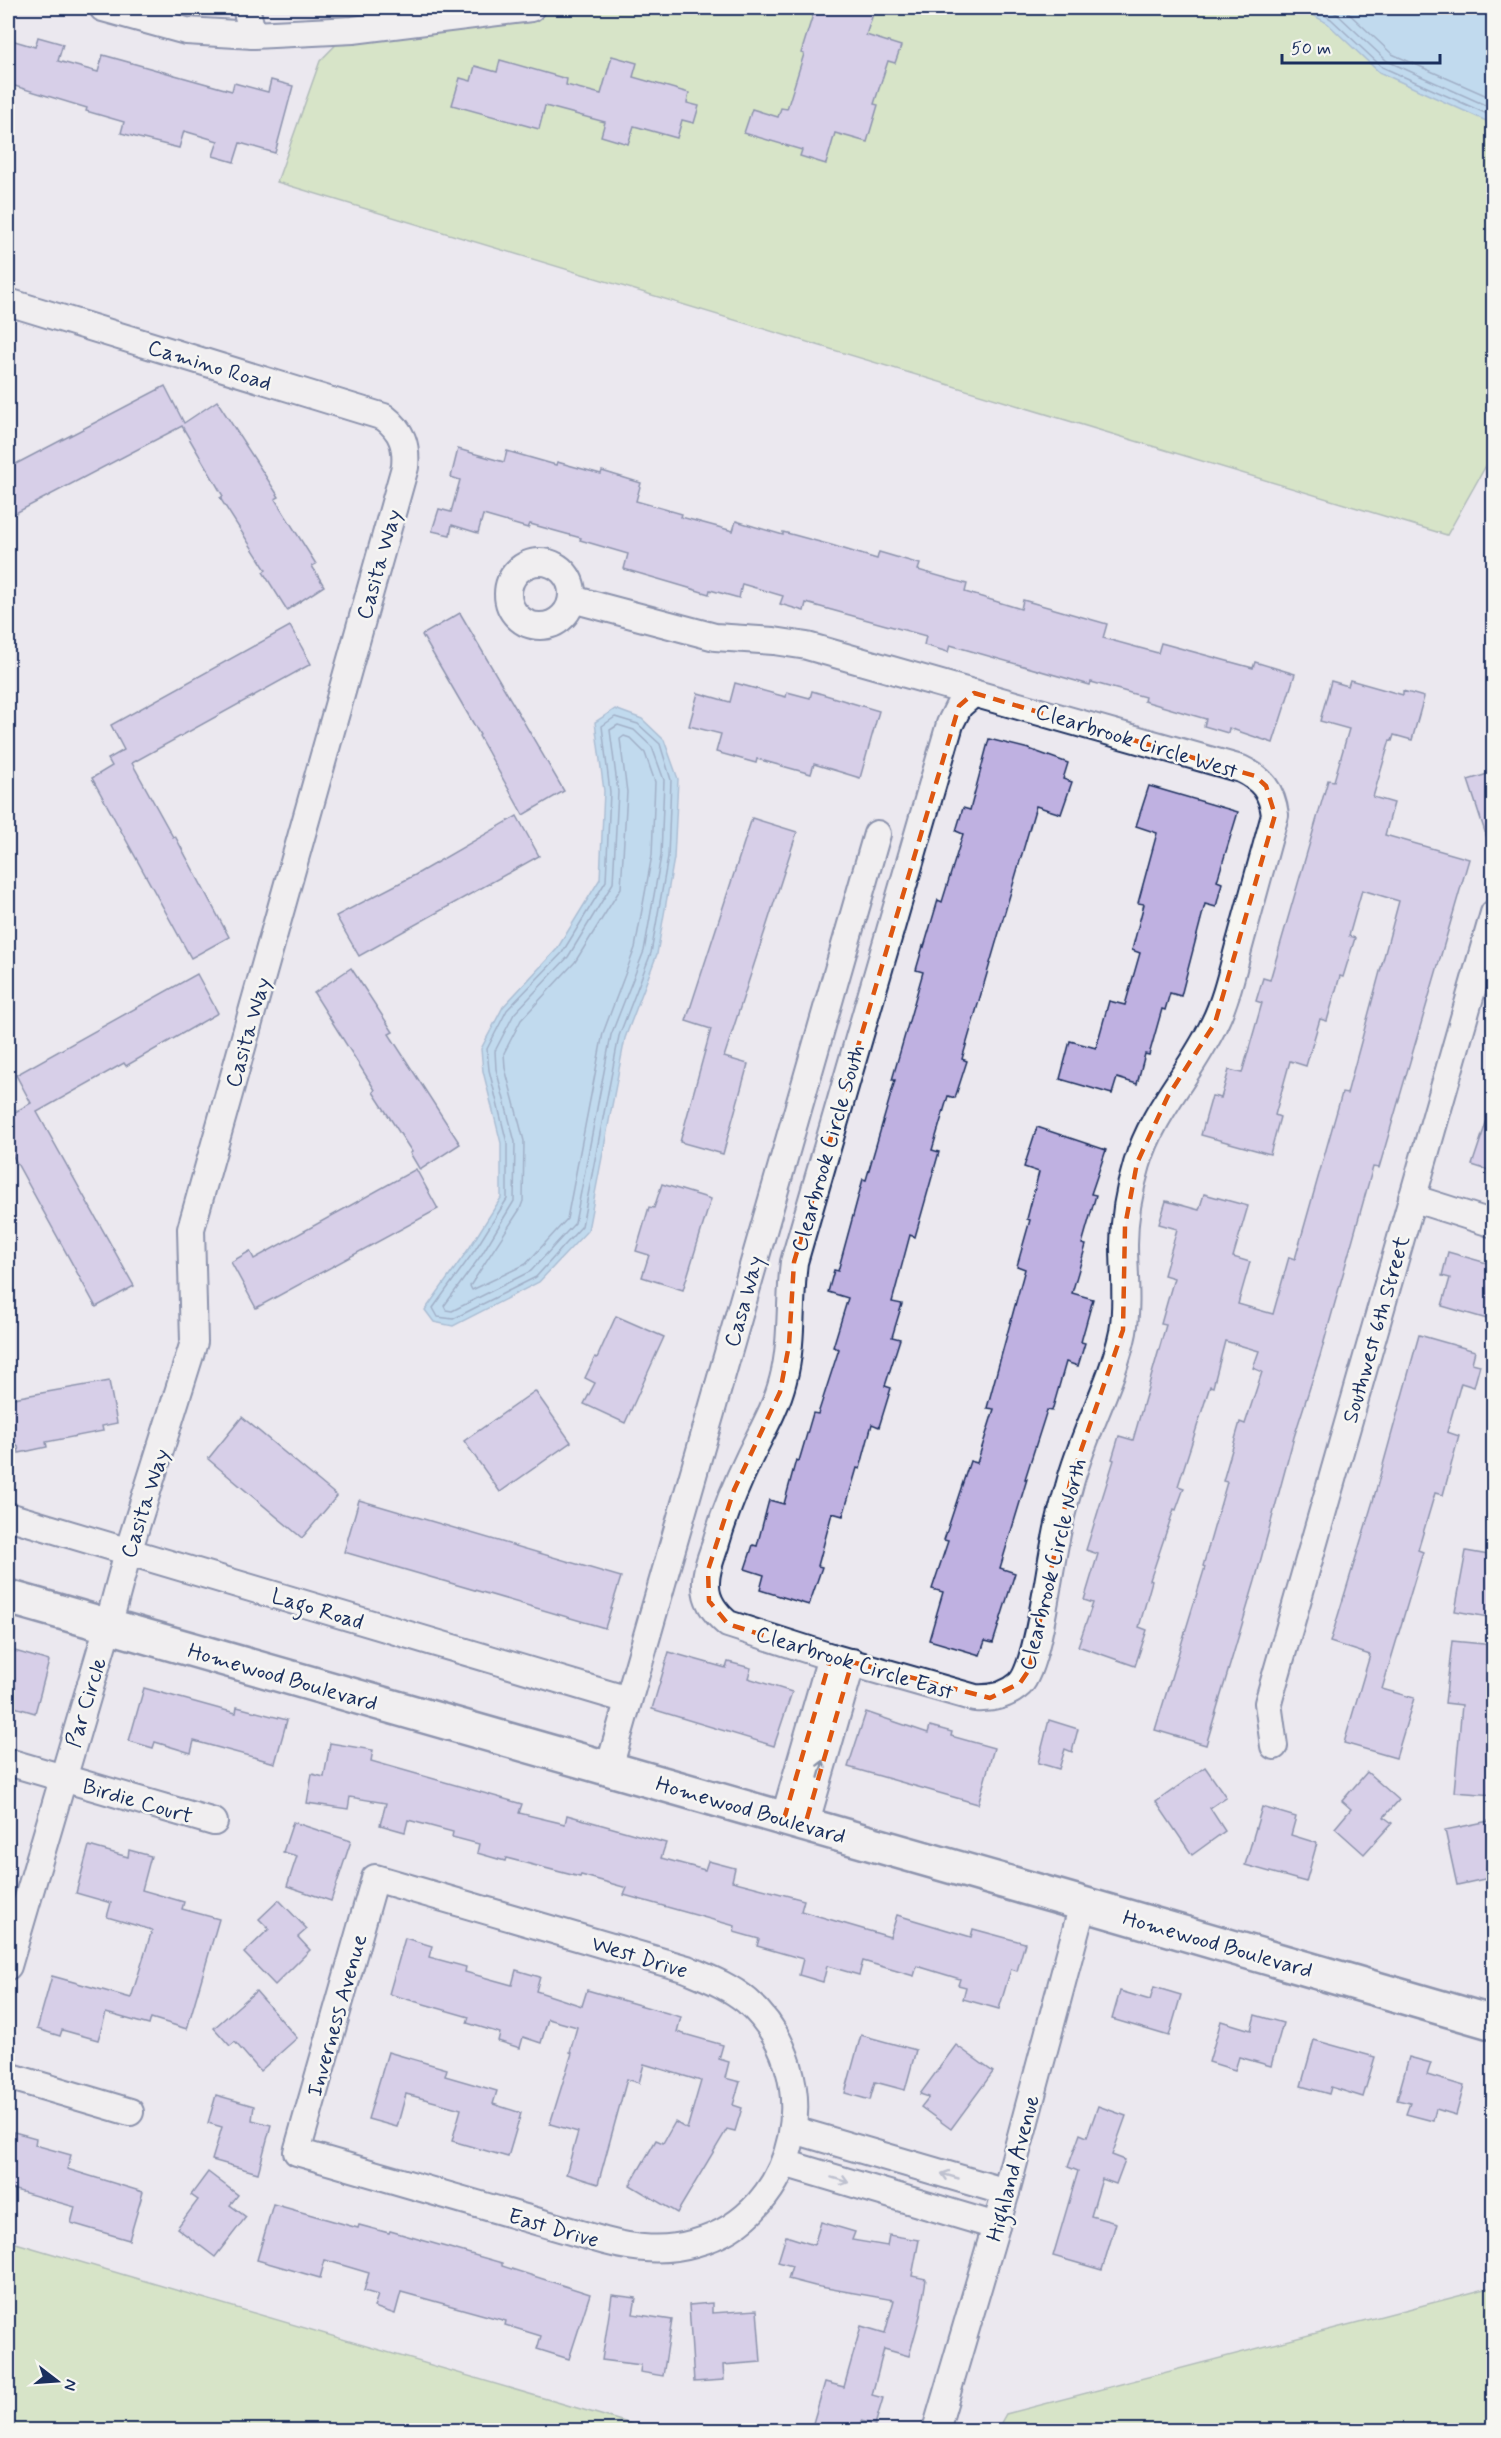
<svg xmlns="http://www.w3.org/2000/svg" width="1501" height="2438" viewBox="0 0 1501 2438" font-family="Mynerve,sans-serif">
<rect width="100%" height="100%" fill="#ebe8ef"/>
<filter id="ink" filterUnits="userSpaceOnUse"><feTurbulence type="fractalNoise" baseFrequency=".0167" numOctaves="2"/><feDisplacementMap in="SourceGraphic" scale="12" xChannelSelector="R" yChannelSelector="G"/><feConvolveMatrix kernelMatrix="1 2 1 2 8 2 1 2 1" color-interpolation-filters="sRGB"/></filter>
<g filter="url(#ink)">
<g fill="#bfe099" stroke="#6d887c" stroke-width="1.5">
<polygon points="372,8 1493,8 1493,453 1447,535 277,182 320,61"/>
<polygon points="9,2241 652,2430 8,2430 8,2246"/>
<polygon points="1493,2287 1493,2430 997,2430 1006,2414"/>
</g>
<g fill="#8ecbee" stroke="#608db4" stroke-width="1.5">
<polygon points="1301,8 1493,8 1493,124 1379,72 1327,23"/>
<polygon points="615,709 642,719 664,740 678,779 674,858 657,954 625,1038 588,1230 539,1282 453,1326 434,1322 425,1310 470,1247 501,1198 501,1143 483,1071 481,1049 503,1007 557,949 600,879 604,791 595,722"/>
</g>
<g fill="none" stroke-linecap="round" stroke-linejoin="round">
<g stroke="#496d98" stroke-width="1.5">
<polyline points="1313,8 1331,19 1382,67 1494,117"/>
<polyline points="1327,8 1337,14 1387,61 1494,109"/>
<polyline points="1343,8 1392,54 1494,99"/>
<polygon points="615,717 638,724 660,744 671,780 668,857 651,953 619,1036 582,1226 536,1277 453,1319 438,1317 433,1308 475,1250 507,1199 507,1143 489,1070 487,1049 507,1010 562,953 606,881 610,792 602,726"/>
<polygon points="618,725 634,730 652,747 664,780 661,856 644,951 611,1035 575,1223 531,1271 452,1311 446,1310 444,1306 482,1254 514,1201 515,1142 496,1069 495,1051 514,1014 568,957 613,883 618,792 610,730"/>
<polygon points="624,736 630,738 645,753 655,782 652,855 635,948 603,1033 567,1219 526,1264 472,1290 470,1286 520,1209 523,1201 524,1141 505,1068 504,1053 521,1020 575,962 621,888 627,792 620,739"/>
</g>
</g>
<g fill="#bfb1e1" stroke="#1b2f5e" stroke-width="1.5">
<polygon points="815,8 875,8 866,35 901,46 895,63 888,61 874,104 878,105 867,142 835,133 826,164 800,156 802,150 744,133 752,109 778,117 781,108 787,109 804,54 801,53"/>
<polygon points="38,37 63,44 58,61 98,72 103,55 232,91 234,83 268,92 271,80 293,86 275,153 240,143 234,162 213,156 218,141 184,131 179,148 139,138 121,133 124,122 86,111 87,108 8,84 8,39 35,47"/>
<polygon points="612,56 637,63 633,77 689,93 687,103 699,106 694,123 682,120 677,138 634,126 628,144 601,136 605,122 545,106 539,129 452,105 460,78 471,81 475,66 497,72 500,60 567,79 566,85 601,94"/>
<polygon points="165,386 184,423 217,401 279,497 275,499 316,564 312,566 324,586 287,610 263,572 266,570 220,498 223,496 182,426 8,517 8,468"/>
<polygon points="458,449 504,462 507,451 556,465 557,462 601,474 602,471 641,483 636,501 682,514 681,517 733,531 736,521 783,535 783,532 831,545 877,559 879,552 920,564 918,570 967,584 965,592 1021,609 1023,600 1107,624 1103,638 1158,653 1161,643 1253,668 1255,662 1295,674 1273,743 1229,728 1228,733 1204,726 1206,719 1144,701 1145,697 1091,682 1090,685 950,645 948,652 924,645 926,636 806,603 804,611 780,604 783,596 742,584 739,598 710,590 709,594 672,583 624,569 628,554 580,540 581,538 530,524 528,528 483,515 478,533 452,525 450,535 432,531 439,509 451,512 460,480 451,477"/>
<polygon points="460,613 564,791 523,815 479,736 480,735 422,635"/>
<polygon points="290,626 311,664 132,763 173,837 175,836 229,937 191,958 92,778 112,766 108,759 124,750 111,725"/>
<polygon points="1350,680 1403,695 1403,691 1424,697 1412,740 1394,735 1392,741 1390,740 1373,797 1394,803 1385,835 1469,859 1379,1168 1373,1167 1320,1356 1294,1437 1255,1581 1206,1745 1155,1730 1205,1567 1203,1566 1227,1482 1223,1481 1240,1422 1245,1424 1262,1372 1253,1368 1259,1351 1225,1341 1213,1387 1210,1386 1178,1486 1184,1488 1176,1510 1174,1509 1150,1580 1152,1581 1139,1627 1147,1630 1135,1666 1078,1646 1093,1603 1084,1600 1098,1554 1086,1550 1114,1460 1112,1459 1119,1436 1133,1440 1166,1325 1161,1324 1174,1278 1164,1275 1177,1229 1159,1224 1166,1201 1199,1210 1204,1194 1248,1206 1233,1257 1250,1262 1238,1304 1273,1314 1289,1257 1295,1259 1342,1093 1347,1094 1399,901 1362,890 1349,936 1355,938 1343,977 1340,976 1327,1021 1320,1019 1306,1066 1290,1061 1275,1115 1280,1117 1270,1154 1201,1135 1212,1096 1221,1098 1229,1070 1242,1073 1262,1003 1256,1001 1263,978 1270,980 1328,780 1334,781 1349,729 1320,721 1331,681 1348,686"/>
<polygon points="735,683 786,697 787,692 810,698 812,691 879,711 860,778 814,764 811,774 757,759 756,763 716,752 721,734 689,726 698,693 730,702"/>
<polygon points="989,739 1029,749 1068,763 1063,779 1072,782 1061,814 1036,806 962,1059 967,1061 955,1098 948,1096 932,1150 939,1152 915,1237 910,1235 892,1302 902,1304 892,1337 900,1339 885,1386 891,1388 879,1427 872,1424 860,1469 857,1468 843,1516 832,1513 818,1566 822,1567 809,1605 760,1590 764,1575 745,1569 753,1545 757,1546 769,1500 784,1504 796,1460 799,1461 813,1413 818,1414 839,1349 833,1347 848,1298 828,1292 834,1270 838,1271 863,1179 866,1180 895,1080 892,1080 923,972 916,970 923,946 924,947 938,900 942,902 963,834 956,831 963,808 970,810"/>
<polygon points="1494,772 1494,846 1490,847 1468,780"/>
<polygon points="1149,786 1238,812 1217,881 1222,883 1216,907 1205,904 1181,996 1170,993 1165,1010 1162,1009 1149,1055 1145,1054 1137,1084 1117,1078 1112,1094 1060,1079 1070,1041 1096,1048 1109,1001 1125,1005 1140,953 1132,950 1144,904 1138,903 1157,833 1136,826"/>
<polygon points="517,816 539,856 359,956 336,916 415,875"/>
<polygon points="752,818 797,832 724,1057 748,1064 723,1154 680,1142 711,1029 686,1021"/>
<polygon points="351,968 393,1032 389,1034 460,1144 420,1170 410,1153 412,1152 373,1092 375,1090 314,993"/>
<polygon points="197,974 218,1013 126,1066 124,1063 37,1112 134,1286 96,1307 8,1147 8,1116 31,1103 16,1075"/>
<polygon points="1490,1111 1494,1112 1494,1172 1472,1165"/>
<polygon points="1037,1127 1106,1150 1091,1194 1096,1195 1082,1244 1086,1245 1072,1293 1093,1299 1081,1342 1085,1343 1078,1366 1066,1362 1052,1411 1047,1410 1025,1479 1027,1479 1000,1568 1015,1573 993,1643 985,1641 980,1655 929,1640 943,1592 932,1589 948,1541 944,1540 970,1461 977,1463 994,1409 987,1408 1025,1269 1017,1266 1030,1220 1027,1219 1039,1172 1024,1167"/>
<polygon points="416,1169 438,1209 256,1308 231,1262 250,1251 254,1259"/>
<polygon points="662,1184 711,1199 683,1290 642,1277 649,1255 636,1251 649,1207 654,1208"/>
<polygon points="1448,1252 1494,1265 1494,1321 1442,1306 1450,1278 1442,1276"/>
<polygon points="616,1316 664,1337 625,1423 584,1404 595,1383 585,1378 595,1357 597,1358"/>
<polygon points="1419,1335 1475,1351 1472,1363 1480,1365 1474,1387 1461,1383 1447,1432 1459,1436 1443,1495 1435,1493 1418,1550 1423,1552 1382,1689 1414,1698 1396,1758 1344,1743 1370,1655 1330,1642 1373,1501"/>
<polygon points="109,1381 117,1423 102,1426 103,1431 46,1442 47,1447 19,1453 18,1446 8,1448 8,1399"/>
<polygon points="535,1391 571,1442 500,1492 464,1441"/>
<polygon points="242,1417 337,1496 302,1538 208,1459"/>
<polygon points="359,1500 621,1577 605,1628 344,1552"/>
<polygon points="1466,1551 1494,1556 1494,1618 1455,1611"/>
<polygon points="1452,1641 1494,1645 1494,1795 1454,1792 1462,1705 1445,1703"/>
<polygon points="8,1649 49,1661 35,1713 11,1706 12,1700 8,1699"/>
<polygon points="669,1652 726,1668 728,1662 751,1668 748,1678 792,1692 774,1746 652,1709"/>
<polygon points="144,1688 220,1709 236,1713 237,1707 287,1720 275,1763 194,1741 191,1753 155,1742 153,1748 129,1741"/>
<polygon points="866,1712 928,1733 930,1726 952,1732 951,1736 994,1748 978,1804 848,1767"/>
<polygon points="1049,1720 1078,1729 1072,1752 1065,1749 1059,1769 1038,1763"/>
<polygon points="330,1743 373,1750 371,1761 522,1804 519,1813 565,1824 567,1815 666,1843 661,1858 705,1870 708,1861 735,1868 732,1881 804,1900 801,1911 890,1937 897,1915 971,1937 973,1929 1025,1943 1017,1971 1011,1969 999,2009 963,1999 966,1987 958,1985 960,1979 917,1966 914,1976 863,1961 859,1975 827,1966 823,1982 799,1975 803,1959 757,1946 759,1939 734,1932 735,1926 624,1895 627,1888 581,1875 580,1877 506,1858 505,1861 477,1853 479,1844 452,1837 453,1832 408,1820 405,1832 380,1825 386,1803 350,1797 348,1809 307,1803 312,1774 324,1777"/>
<polygon points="1205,1767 1226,1797 1210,1808 1225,1831 1192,1855 1156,1802"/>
<polygon points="1367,1772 1399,1800 1384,1817 1392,1823 1364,1854 1335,1828 1351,1809 1342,1801"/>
<polygon points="1262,1807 1296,1817 1291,1835 1317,1843 1306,1882 1245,1865"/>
<polygon points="1494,1820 1494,1877 1457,1885 1445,1830"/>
<polygon points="293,1822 351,1841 331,1901 287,1886 297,1856 283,1852"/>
<polygon points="89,1846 128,1857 129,1850 151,1856 142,1890 184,1902 182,1909 219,1919 187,2029 151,2018 149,2025 106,2013 98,2040 62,2030 60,2036 37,2029 52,1976 131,1998 152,1930 107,1917 111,1903 76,1893"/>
<polygon points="279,1900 307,1929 298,1937 310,1950 275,1985 244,1953 269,1929 259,1919"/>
<polygon points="405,1938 432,1946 429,1957 466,1967 465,1972 512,1985 516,1970 540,1977 536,1991 582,2006 587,1990 681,2017 677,2032 723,2045 719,2059 729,2062 725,2078 740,2082 733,2105 742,2108 735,2131 727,2129 677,2213 630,2185 656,2140 663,2143 675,2122 687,2129 701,2081 644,2064 639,2083 627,2079 598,2184 566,2174 578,2132 550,2124 572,2053 570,2052 577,2027 548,2019 541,2043 523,2037 520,2048 498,2041 500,2033 467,2023 469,2017 389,1994"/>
<polygon points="1154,1987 1181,1995 1169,2036 1112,2019 1120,1991 1150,2000"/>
<polygon points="256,1991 297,2038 260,2071 235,2042 230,2046 214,2028"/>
<polygon points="1255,2015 1283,2023 1271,2066 1239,2057 1235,2070 1209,2062 1221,2021 1251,2030"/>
<polygon points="861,2035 916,2050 905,2090 875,2082 870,2100 845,2093"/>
<polygon points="1314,2040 1375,2057 1363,2097 1331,2087 1329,2094 1301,2086"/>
<polygon points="956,2045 993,2072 951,2129 921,2107 929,2097 920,2094"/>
<polygon points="388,2052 447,2069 445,2076 497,2091 493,2104 521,2113 508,2157 452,2141 461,2109 406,2094 397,2127 368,2119"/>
<polygon points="1409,2057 1431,2063 1427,2075 1464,2086 1456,2115 1436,2109 1433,2121 1406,2114 1410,2103 1397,2100"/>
<polygon points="216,2095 254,2106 252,2120 271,2125 258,2173 212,2160 222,2127 208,2123"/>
<polygon points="1098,2106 1126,2116 1112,2155 1125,2160 1116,2184 1102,2179 1091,2216 1116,2223 1102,2270 1053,2256 1078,2171 1068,2167 1080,2134 1087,2137"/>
<polygon points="14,2132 36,2138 35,2145 71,2155 67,2169 143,2192 129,2240 71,2223 75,2207 8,2188 8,2154"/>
<polygon points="208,2172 238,2195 230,2205 246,2217 215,2257 177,2228 198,2200 191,2195"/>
<polygon points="273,2204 358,2228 359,2225 389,2233 390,2231 502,2263 502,2266 590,2294 569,2359 537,2349 541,2336 505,2325 506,2321 401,2292 395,2314 374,2307 378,2295 364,2291 369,2273 325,2260 320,2278 257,2260"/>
<polygon points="821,2222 855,2232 852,2240 887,2246 889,2235 919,2240 912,2276 926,2279 920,2316 909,2356 884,2349 872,2395 883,2398 875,2425 861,2421 859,2430 811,2430 825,2382 844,2387 861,2326 885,2333 894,2300 815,2286 788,2279 792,2266 778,2262 786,2236 814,2245"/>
<polygon points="612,2295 636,2298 633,2314 672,2320 663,2376 640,2372 641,2365 602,2360"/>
<polygon points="712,2303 712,2313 757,2310 761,2362 723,2365 724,2380 694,2382 689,2305"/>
</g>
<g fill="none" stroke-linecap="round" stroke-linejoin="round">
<defs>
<g id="street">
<polyline points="103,8 186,31 253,35 246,8"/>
<polyline points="253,35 353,30 531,8"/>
<path d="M8,302l376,115c18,14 23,28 21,50l-214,762 3,113 -66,210 -20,74 -100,340"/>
<circle cx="540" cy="594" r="32"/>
<path d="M572,599l143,38 59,4 33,5 434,123c21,10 31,22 34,46 -12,43 -24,87 -36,131 -7,26 -13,54 -25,78 -23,49 -61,86 -77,140 -8,26 -13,53 -13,81 0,29 4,58 -1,87 -11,54 -41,102 -54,155 -5,17 -10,35 -13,52 -7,30 -18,127 -36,145 -13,12 -28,15 -45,14l-144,-41 -103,-33c-12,-10 -22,-22 -22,-38 -1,-14 5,-28 9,-40 9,-32 21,-61 35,-90 12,-25 26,-48 33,-76 10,-37 6,-79 11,-118l156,-538 9,-18 15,-13"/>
<polyline points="1412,1198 1494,1224"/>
<polyline points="8,1516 628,1700"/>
<polyline points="1274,1746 1268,1703 1494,913"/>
<polyline points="8,1762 214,1822"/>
<polyline points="609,1768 877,834"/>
<polyline points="784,1819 831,1657"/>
<polyline points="805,1825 852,1662"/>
<path d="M375,1878l312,91c21,9 42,17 60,32 81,72 54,213 -52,242 -31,9 -60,6 -90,-2l-308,-89z"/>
<polyline points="8,2076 130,2112"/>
<polyline points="794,2130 1006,2192"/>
<polyline points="784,2163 996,2226"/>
<polyline points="936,2430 1006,2192 1083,1904"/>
</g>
<polyline id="secondary" points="8,1597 1083,1904 1494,2023"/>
</defs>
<use href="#street" stroke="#1b2f5e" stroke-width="30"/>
<use href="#secondary" stroke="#1b2f5e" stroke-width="38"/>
<use href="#street" stroke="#f6f6f2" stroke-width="26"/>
<use href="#secondary" stroke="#f6f6f2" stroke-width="33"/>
</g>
<defs><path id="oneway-shaft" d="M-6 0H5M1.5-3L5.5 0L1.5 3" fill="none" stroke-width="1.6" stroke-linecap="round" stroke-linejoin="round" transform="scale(1.5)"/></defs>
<g stroke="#8892a8">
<use href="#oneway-shaft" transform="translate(821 1769) rotate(-74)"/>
<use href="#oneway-shaft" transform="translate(950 2176) rotate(-164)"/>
<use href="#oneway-shaft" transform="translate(840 2180) rotate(17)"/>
</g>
</g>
<path d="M0 0H1501V2438H0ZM974,693l281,83 11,10 9,29 -60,208 -47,73 -31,67 -12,63 -2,104 -52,149 -42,191 -9,13 -30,15 -138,-36 -47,163 -21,-6 47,-162 -103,-33 -19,-23 -1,-31 26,-80 46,-98 9,-47 5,-83 165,-556z" fill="#ebe8ef" fill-opacity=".55" fill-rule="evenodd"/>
<path fill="none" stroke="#de5710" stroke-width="4.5" stroke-dasharray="12 8" stroke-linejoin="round" d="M974,693l281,83 11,10 9,29 -60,208 -47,73 -31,67 -12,63 -2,104 -52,149 -42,191 -9,13 -30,15 -138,-36 -47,163 -21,-6 47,-162 -103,-33 -19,-23 -1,-31 26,-80 46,-98 9,-47 5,-83 165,-556z"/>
<g text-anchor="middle" stroke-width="5" stroke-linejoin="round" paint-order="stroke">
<g font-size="22" fill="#1b2f5e" stroke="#f6f6f2">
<text transform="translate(210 364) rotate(17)" y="8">Camino Road</text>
<text transform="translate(378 564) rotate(-74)" y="8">Casita Way</text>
<text transform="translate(1137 740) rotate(17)" y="8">Clearbrook Circle West</text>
<text transform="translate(247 1032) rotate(-74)" y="8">Casita Way</text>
<text transform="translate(827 1148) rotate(-74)" y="8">Clearbrook Circle South</text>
<text transform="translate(743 1301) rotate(-74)" y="8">Casa Way</text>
<text transform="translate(1375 1329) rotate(-74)" y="8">Southwest 6th Street</text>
<text transform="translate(144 1503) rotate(-72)" y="8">Casita Way</text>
<text transform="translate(1052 1564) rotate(-76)" y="8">Clearbrook Circle North</text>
<text transform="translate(318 1608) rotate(17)" y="8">Lago Road</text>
<text transform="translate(855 1662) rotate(17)" y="8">Clearbrook Circle East</text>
<text transform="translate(283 1676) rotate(16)" y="8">Homewood Boulevard</text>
<text transform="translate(85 1702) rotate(-73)" y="8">Par Circle</text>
<text transform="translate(138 1800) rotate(16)" y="8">Birdie Court</text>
<text transform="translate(751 1809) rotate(16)" y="8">Homewood Boulevard</text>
<text transform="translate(1218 1943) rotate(16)" y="8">Homewood Boulevard</text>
<text transform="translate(640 1956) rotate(17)" y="8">West Drive</text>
<text transform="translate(336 2015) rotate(-74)" y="8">Inverness Avenue</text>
<text transform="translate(1012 2168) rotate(-75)" y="8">Highland Avenue</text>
<text transform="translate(554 2227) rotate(16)" y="8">East Drive</text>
</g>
</g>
<rect width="1501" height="2438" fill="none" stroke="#f6f6f2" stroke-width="30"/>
<rect x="15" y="15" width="1471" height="2408" fill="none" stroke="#1b2f5e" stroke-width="2" filter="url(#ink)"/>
<g transform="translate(57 2381) rotate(107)" stroke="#f6f6f2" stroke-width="4.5" paint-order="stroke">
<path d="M0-4.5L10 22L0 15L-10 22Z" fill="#1b2f5e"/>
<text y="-9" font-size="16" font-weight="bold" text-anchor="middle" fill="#1b2f5e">N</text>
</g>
<path d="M1282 54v9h158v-9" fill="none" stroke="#1b2f5e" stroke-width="3"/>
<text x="1291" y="54" font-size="18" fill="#1b2f5e" stroke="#f6f6f2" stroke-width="4.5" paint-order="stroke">50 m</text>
</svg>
